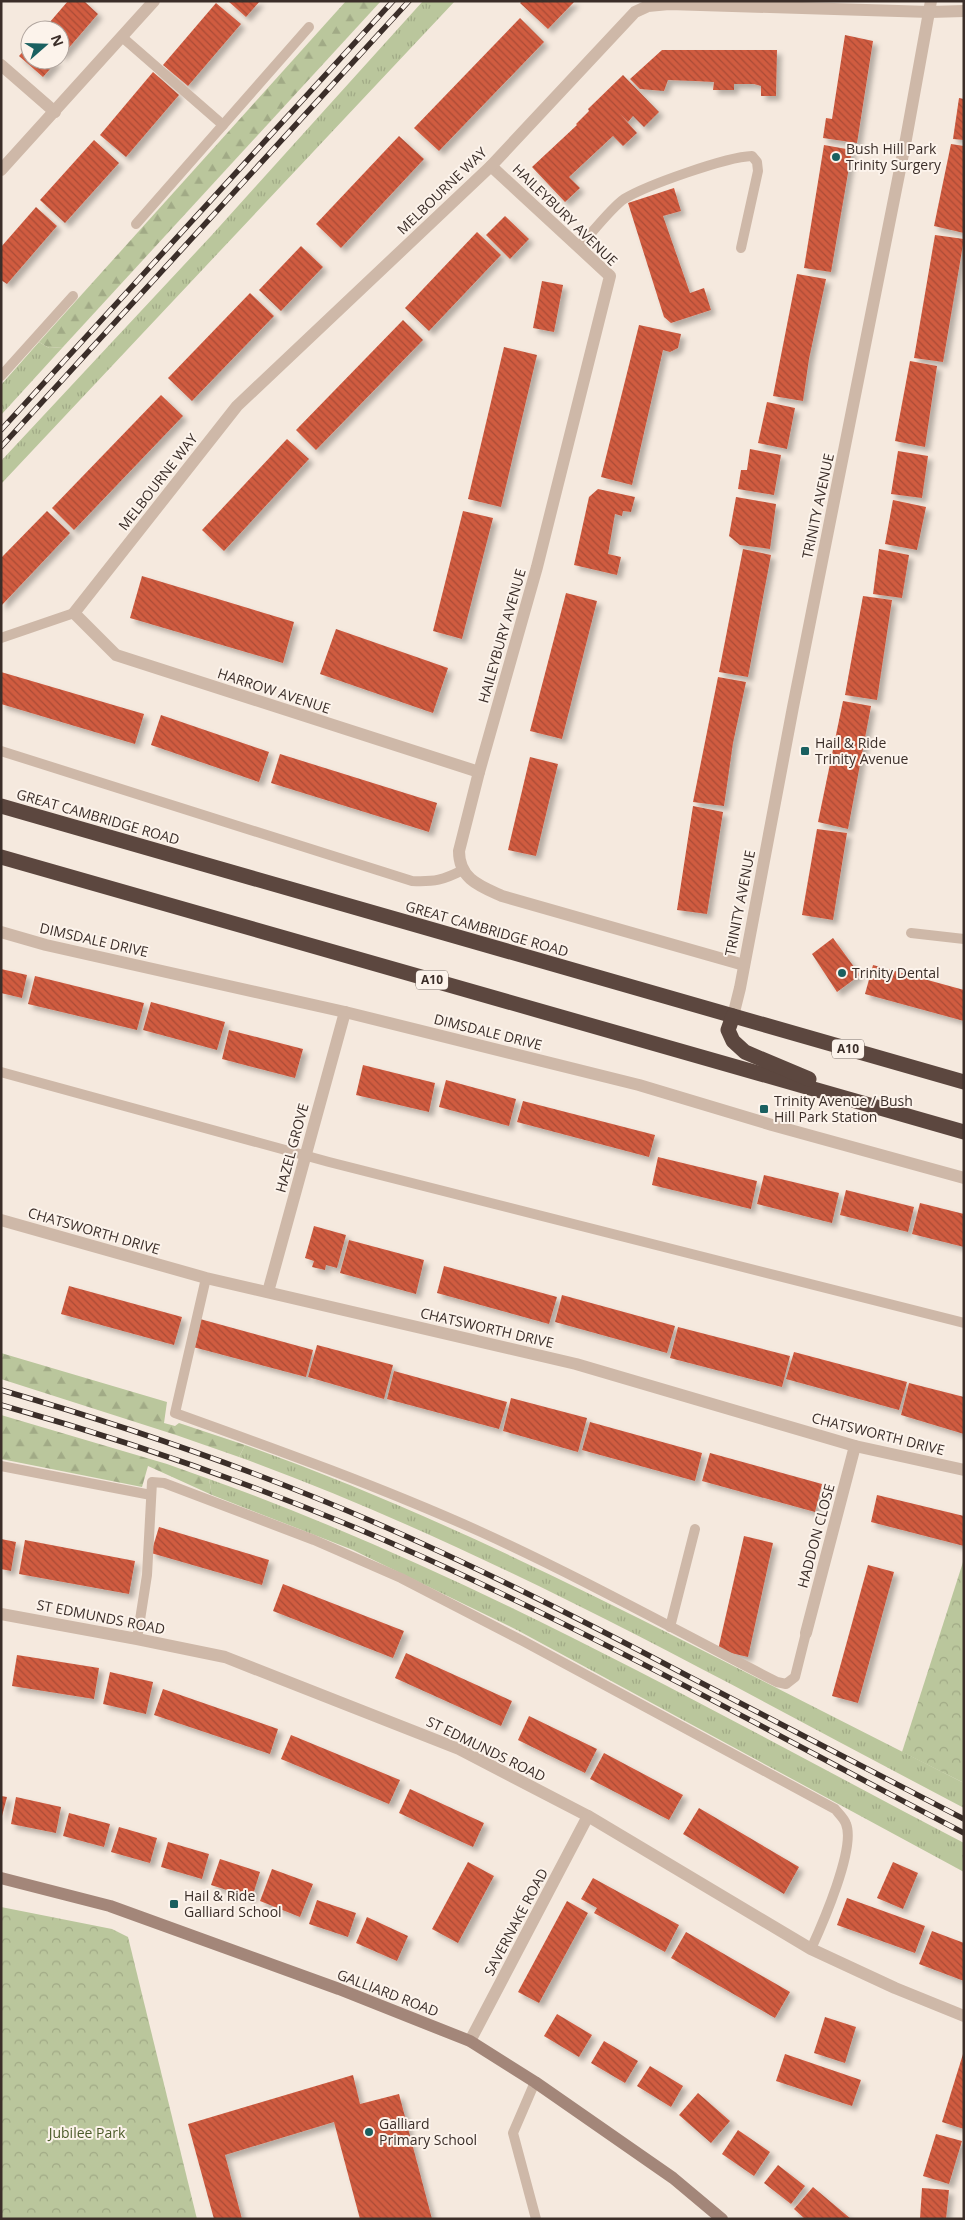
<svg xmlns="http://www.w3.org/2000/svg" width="965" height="2220" viewBox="0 0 965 2220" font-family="'Open Sans',sans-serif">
<defs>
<pattern id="grass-tufts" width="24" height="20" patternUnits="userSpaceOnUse" patternTransform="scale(1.25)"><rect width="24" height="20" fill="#bac69c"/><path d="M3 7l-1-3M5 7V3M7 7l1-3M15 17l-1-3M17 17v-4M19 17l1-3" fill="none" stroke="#a1aa86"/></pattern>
<pattern id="forest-firs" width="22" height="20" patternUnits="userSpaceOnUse" patternTransform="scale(1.25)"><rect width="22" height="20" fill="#bac69c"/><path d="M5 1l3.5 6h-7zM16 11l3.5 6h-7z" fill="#a1aa86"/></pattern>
<pattern id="park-crowns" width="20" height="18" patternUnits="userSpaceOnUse" patternTransform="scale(1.25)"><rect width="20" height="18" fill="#bac69c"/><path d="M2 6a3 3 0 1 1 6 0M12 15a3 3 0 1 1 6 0" fill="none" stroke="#a1aa86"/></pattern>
<pattern id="building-back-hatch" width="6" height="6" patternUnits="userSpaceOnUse" patternTransform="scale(1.25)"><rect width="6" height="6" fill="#d05b40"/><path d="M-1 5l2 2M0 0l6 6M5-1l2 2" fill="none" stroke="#aa4c36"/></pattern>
<filter id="shadow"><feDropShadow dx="4.5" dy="4.5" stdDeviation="2.5" flood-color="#0004"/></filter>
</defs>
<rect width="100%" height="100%" fill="#f5e9de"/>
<g fill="url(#grass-tufts)">
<polygon points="423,1 455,1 1,484 1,461 211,236"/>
<polygon points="39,342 49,348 63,347 1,415 1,385"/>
<path d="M245,1445c152,54 297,124 441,197 93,47 185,94 278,141v25c-238,-125 -472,-259 -725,-351z"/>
<path d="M209,1479c263,94 508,235 755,364v29l-447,-242 -164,-80 -141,-55z"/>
</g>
<g fill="url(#forest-firs)">
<polygon points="346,1 381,1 63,347 49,348 39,342"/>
<polygon points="1,1353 167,1402 164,1423 175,1426 179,1423 245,1445 239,1457 176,1435 1,1379"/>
<polygon points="1,1415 167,1464 209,1479 212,1495 148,1466 142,1487 1,1459"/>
</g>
<g fill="url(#park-crowns)">
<polygon points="964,1559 964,1783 902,1752"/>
<polygon points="1,1907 112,1929 128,1937 197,2219 1,2219"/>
</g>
<g fill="url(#building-back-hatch)" filter="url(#shadow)">
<polygon points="68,1 84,1 98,14 60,58 60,30 43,30"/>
<polygon points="228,1 260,1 246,17"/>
<polygon points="522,1 575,1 548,29 520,3"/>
<polygon points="216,3 241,24 188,86 163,65"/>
<polygon points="520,18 544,42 439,151 414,128"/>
<polygon points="845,35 873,41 857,143 823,138 826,118 832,119"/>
<polygon points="30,44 30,60 58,60 43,77 19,56"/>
<polygon points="662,50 777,50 776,96 761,96 761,86 754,84 734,84 734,90 713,90 714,82 694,81 668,80 664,91 640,89 630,79"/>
<polygon points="153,72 179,95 126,157 100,135"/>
<polygon points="623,75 659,112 644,127 633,116 628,122 619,113 637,133 623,146 613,136 569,177 580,188 565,202 532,167 577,125 576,124 589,111 588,109"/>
<polygon points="959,98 964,99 964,140 953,139"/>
<polygon points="399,136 424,159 341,248 316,224"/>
<polygon points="94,140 119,163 65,223 40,200"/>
<polygon points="951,144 964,146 964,233 934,226"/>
<polygon points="824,145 852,150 831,272 804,268"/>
<polygon points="674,188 681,211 663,216 690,293 704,288 711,310 671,323 664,317 628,203"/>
<polygon points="36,207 57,226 7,284 1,280 1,247"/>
<polygon points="505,216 529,239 510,259 486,235"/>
<polygon points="477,232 501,255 429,331 405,308"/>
<polygon points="935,235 964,239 943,362 914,358"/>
<polygon points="301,246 323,267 281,311 259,290"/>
<polygon points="797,274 826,279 809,359 803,401 773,396"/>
<polygon points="542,281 563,285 554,332 533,328"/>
<polygon points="250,293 274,316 192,401 168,378"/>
<polygon points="403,320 423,340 316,450 296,430"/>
<polygon points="639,325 681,334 678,348 670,352 663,350 632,485 601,477"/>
<polygon points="504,347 537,355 501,507 468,499"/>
<polygon points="910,361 937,366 925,447 895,441"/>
<polygon points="161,395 183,416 74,530 52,508"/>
<polygon points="767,402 795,408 787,449 758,443"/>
<polygon points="287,439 309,459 224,551 202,530"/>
<polygon points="750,449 781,455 774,495 738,489 741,470 747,470"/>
<polygon points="898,451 928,456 922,498 891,494"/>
<polygon points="598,489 635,497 631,512 623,511 622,516 615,514 608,554 621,557 617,575 574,565 589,497"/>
<polygon points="736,497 776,504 770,549 740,545 729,536"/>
<polygon points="893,500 926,507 917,550 885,544"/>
<polygon points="47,511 70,533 1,606 1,558"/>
<polygon points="463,511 493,518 462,639 433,631"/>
<polygon points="743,549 771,555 748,677 719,672"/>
<polygon points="879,549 909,555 902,598 873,594"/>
<polygon points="142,576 294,622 283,663 130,618"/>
<polygon points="566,593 597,601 562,739 530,731"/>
<polygon points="863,596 892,600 877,700 845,695"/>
<polygon points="336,629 448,668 433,713 320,674"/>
<polygon points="1,672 144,714 135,744 1,704"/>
<polygon points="718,677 746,682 733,743 724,806 693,802"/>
<polygon points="843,701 871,706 848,829 818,822"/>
<polygon points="161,715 269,752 259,782 151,745"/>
<polygon points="280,754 437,803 429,832 271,783"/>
<polygon points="530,757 558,764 536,856 508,850"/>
<polygon points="693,806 723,812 707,914 677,910"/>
<polygon points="817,829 847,833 833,920 802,915"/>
<polygon points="833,938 860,975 837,992 812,954"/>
<polygon points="873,965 964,990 964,1021 865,994"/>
<polygon points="1,969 27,975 22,998 1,993"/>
<polygon points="35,976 144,1003 137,1030 28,1004"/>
<polygon points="151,1002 225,1022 217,1050 143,1030"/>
<polygon points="229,1030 303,1049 295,1078 222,1059"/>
<polygon points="363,1065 435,1083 429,1112 356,1095"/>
<polygon points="446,1080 516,1099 509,1126 439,1107"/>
<polygon points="523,1101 655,1135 649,1157 517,1122"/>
<polygon points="658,1157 757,1181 751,1209 652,1185"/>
<polygon points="764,1175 839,1193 832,1223 757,1204"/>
<polygon points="846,1190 914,1207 908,1232 840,1215"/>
<polygon points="920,1203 964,1214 964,1247 912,1234"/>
<polygon points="314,1226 346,1235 337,1268 326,1265 325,1270 312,1267 314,1261 305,1258"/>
<polygon points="349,1240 424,1260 416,1294 340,1273"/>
<polygon points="444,1266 557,1297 549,1324 437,1293"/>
<polygon points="69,1286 182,1317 174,1345 61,1314"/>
<polygon points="562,1295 675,1326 667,1353 555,1322"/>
<polygon points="200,1319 313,1350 306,1377 193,1347"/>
<polygon points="678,1327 790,1356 782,1387 670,1358"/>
<polygon points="317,1345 393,1365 384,1399 308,1377"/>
<polygon points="794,1352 907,1382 899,1410 786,1379"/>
<polygon points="394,1371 507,1402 499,1429 387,1399"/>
<polygon points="909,1383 964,1397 964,1434 901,1415"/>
<polygon points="511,1398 587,1418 578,1452 503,1431"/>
<polygon points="590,1422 702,1453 695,1481 582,1450"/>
<polygon points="710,1453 822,1484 815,1512 702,1481"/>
<polygon points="877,1495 964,1516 964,1546 871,1522"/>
<polygon points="159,1527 269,1560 262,1585 151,1553"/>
<polygon points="744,1536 773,1543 748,1657 718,1650"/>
<polygon points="1,1539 16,1542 11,1571 1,1569"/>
<polygon points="25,1540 135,1561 129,1594 19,1574"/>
<polygon points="868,1565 894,1572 858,1703 832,1696"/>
<polygon points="283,1584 404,1631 393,1658 273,1611"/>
<polygon points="406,1653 512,1701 501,1726 395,1678"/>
<polygon points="17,1655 99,1668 94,1699 12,1686"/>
<polygon points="110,1672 153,1682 146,1714 103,1704"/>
<polygon points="163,1689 278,1729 270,1754 154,1715"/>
<polygon points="529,1716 597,1749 585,1773 518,1740"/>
<polygon points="291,1735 400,1780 389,1804 281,1759"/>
<polygon points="604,1753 683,1795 669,1820 590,1779"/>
<polygon points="410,1789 484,1823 473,1847 399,1813"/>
<polygon points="1,1796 7,1797 2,1816 1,1816"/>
<polygon points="16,1797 61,1807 56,1833 11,1824"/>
<polygon points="699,1808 799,1867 784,1894 683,1834"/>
<polygon points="69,1813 110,1824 104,1847 63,1836"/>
<polygon points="119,1827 157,1838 150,1863 111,1852"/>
<polygon points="168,1842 209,1854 202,1879 161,1867"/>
<polygon points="220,1859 260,1872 252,1898 211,1885"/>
<polygon points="468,1862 494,1876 458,1943 432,1929"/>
<polygon points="893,1862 918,1873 903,1909 877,1898"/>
<polygon points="272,1869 313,1884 300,1917 260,1901"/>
<polygon points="593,1878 679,1925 665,1952 594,1913 597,1908 581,1899"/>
<polygon points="847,1898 925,1926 915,1953 837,1925"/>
<polygon points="317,1900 356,1913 348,1937 309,1924"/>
<polygon points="567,1901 588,1913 539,2003 518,1992"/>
<polygon points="367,1917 408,1936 397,1961 356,1943"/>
<polygon points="932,1931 964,1943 964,1981 919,1964"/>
<polygon points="686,1932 790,1992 775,2018 671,1958"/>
<polygon points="557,2014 592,2035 579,2057 544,2036"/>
<polygon points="825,2017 856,2027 845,2063 814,2053"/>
<polygon points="604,2041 638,2061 625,2083 591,2063"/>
<polygon points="785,2054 861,2080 852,2106 776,2081"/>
<polygon points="963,2054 964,2054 964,2129 942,2122"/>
<polygon points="650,2066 683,2086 671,2107 637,2086"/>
<polygon points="353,2075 360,2104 399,2094 432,2219 360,2219 334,2122 225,2155 242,2219 214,2219 188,2124"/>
<polygon points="698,2093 730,2121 711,2143 679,2115"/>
<polygon points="738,2130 770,2152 754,2176 722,2154"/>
<polygon points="936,2134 962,2141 949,2184 923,2176"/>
<polygon points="778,2165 805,2186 791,2204 764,2183"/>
<polygon points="813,2187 851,2219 805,2219 794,2209"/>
<polygon points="922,2188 949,2190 946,2219 920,2219"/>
</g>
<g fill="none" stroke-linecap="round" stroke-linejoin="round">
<g stroke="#ceb8a8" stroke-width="10">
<polyline points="122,37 223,125"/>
<polyline points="136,224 309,27"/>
<path d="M579,247c12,-13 32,-39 45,-48 23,-14 102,-42 128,-43l5,6 1,9 -17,77"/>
<polyline points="1,376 73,296"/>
<polyline points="1,638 74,613"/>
<path d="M1,751l411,130c23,1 31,-1 51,-11"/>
<polyline points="911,933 964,939"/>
<polyline points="1,1072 329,1162 964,1323"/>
<path d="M206,1278l-31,135c103,37 206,74 306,119 101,46 198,100 296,150l9,2 9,-7 11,-44"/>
<polyline points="1,1466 151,1495"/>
<polyline points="670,1627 695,1529"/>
<path d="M137,1639l10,-64 5,-93 12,1 150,57 87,38 122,63 312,168c4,5 9,9 11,15 10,24 -24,101 -35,125"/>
<polyline points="535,2082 513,2133 536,2219"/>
</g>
<g stroke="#ceb8a8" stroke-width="12">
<polyline points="1,65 55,112"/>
<path d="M491,166l119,110 -73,291 -58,205 -20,79c0,28 21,35 43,45l242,69"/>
<polyline points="1,170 154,1"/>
<polyline points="479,772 116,655 74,613 237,406 491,166 635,12 648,6 669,4 930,12 964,11"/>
<polyline points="1,932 46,945 345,1012 639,1085 772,1125 964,1178"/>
<polyline points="733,1016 740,988 793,707 906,139 931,1"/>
<polyline points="1,1220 206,1278 576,1364 855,1446 964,1470"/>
<polyline points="268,1292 345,1012"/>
<polyline points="1,1614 137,1639 225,1657 459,1749 588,1816 811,1949 895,1988 964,2016"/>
<polyline points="806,1633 855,1446"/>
<polyline points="470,2041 588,1816"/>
</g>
<polyline stroke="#a38679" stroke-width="12" points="1,1878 110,1906 339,1989 470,2041 535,2082 673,2178 722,2219"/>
<g stroke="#5c473f" stroke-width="15">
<polyline points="1,806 964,1082"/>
<polyline points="1,857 964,1132"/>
<polyline points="733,1016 728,1030 733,1041 745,1052 809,1079"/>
</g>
<defs>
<g id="rail">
<polyline points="1,430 393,1"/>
<polyline points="1,447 409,1"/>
<path d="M1,1390c128,37 253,80 375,133 106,46 208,98 310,152 93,48 185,96 278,144"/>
<path d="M1,1405c145,41 287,91 424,153 184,83 360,182 539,275"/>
</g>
</defs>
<use href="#rail" stroke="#3b2e29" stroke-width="5.5"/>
<use href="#rail" stroke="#fcf3eb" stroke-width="4" stroke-dasharray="11" stroke-linecap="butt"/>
</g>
<g fill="#1a6060" stroke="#fcf3eb" stroke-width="2">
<circle cx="836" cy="157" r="5"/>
<rect x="800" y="746" width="10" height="10" rx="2.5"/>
<circle cx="842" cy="973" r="5"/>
<rect x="759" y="1104" width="10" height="10" rx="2.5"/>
<rect x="169" y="1899" width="10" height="10" rx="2.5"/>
<circle cx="369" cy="2132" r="5"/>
</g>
<g text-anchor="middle" stroke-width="4" stroke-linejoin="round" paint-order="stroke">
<g fill="#fcf3eb" stroke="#756963" stroke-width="1">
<rect x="416" y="970.5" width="32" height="19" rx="4"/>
<rect x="832" y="1039.5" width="32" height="19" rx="4"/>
</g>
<g font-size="12" font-weight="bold" fill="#3b2e29">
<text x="432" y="984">A10</text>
<text x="848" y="1053">A10</text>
</g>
<g font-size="14" fill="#3b2e29" stroke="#fcf3eb" text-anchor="start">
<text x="846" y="154">Bush Hill Park<tspan x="846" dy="16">Trinity Surgery</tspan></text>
<text x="815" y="748">Hail &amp; Ride<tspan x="815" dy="16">Trinity Avenue</tspan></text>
<text x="852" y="978">Trinity Dental</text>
<text x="774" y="1106">Trinity Avenue / Bush<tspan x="774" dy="16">Hill Park Station</tspan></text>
<text x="184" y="1901">Hail &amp; Ride<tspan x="184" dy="16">Galliard School</tspan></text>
<text x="379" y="2129">Galliard<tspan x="379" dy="16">Primary School</tspan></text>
</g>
<g font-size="14" fill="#3b2e29" stroke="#fcf3eb">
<text transform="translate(442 191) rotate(-44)" y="5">MELBOURNE WAY</text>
<text transform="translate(565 215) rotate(44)" y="5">HAILEYBURY AVENUE</text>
<text transform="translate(158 482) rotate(-52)" y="5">MELBOURNE WAY</text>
<text transform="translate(818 506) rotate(-78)" y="5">TRINITY AVENUE</text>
<text transform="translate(502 636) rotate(-74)" y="5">HAILEYBURY AVENUE</text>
<text transform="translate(274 691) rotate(18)" y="5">HARROW AVENUE</text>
<text transform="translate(98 817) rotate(16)" y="5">GREAT CAMBRIDGE ROAD</text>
<text transform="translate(740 903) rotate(-79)" y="5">TRINITY AVENUE</text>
<text transform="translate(487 929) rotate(16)" y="5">GREAT CAMBRIDGE ROAD</text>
<text transform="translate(94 940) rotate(13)" y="5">DIMSDALE DRIVE</text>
<text transform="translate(488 1032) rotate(14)" y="5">DIMSDALE DRIVE</text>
<text transform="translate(292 1148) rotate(-75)" y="5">HAZEL GROVE</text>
<text transform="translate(94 1231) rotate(16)" y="5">CHATSWORTH DRIVE</text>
<text transform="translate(487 1328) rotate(13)" y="5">CHATSWORTH DRIVE</text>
<text transform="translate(878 1434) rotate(14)" y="5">CHATSWORTH DRIVE</text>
<text transform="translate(816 1536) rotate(-75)" y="5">HADDON CLOSE</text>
<text transform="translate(101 1617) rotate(11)" y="5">ST EDMUNDS ROAD</text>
<text transform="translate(486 1749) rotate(26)" y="5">ST EDMUNDS ROAD</text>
<text transform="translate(516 1922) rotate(-62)" y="5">SAVERNAKE ROAD</text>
<text transform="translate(388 1993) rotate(21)" y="5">GALLIARD ROAD</text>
</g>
<g font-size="14" fill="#4c5b2a" stroke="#fcf3eb">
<text x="87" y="2138">Jubilee Park</text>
</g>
</g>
<rect width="965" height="2220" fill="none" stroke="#3b2e29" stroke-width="5"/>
<g transform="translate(45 45) rotate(70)"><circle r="24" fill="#fcf3eb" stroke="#afa49d"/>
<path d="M0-4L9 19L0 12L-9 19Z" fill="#1a6060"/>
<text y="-8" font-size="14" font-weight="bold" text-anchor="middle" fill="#3b2e29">N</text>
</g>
</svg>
